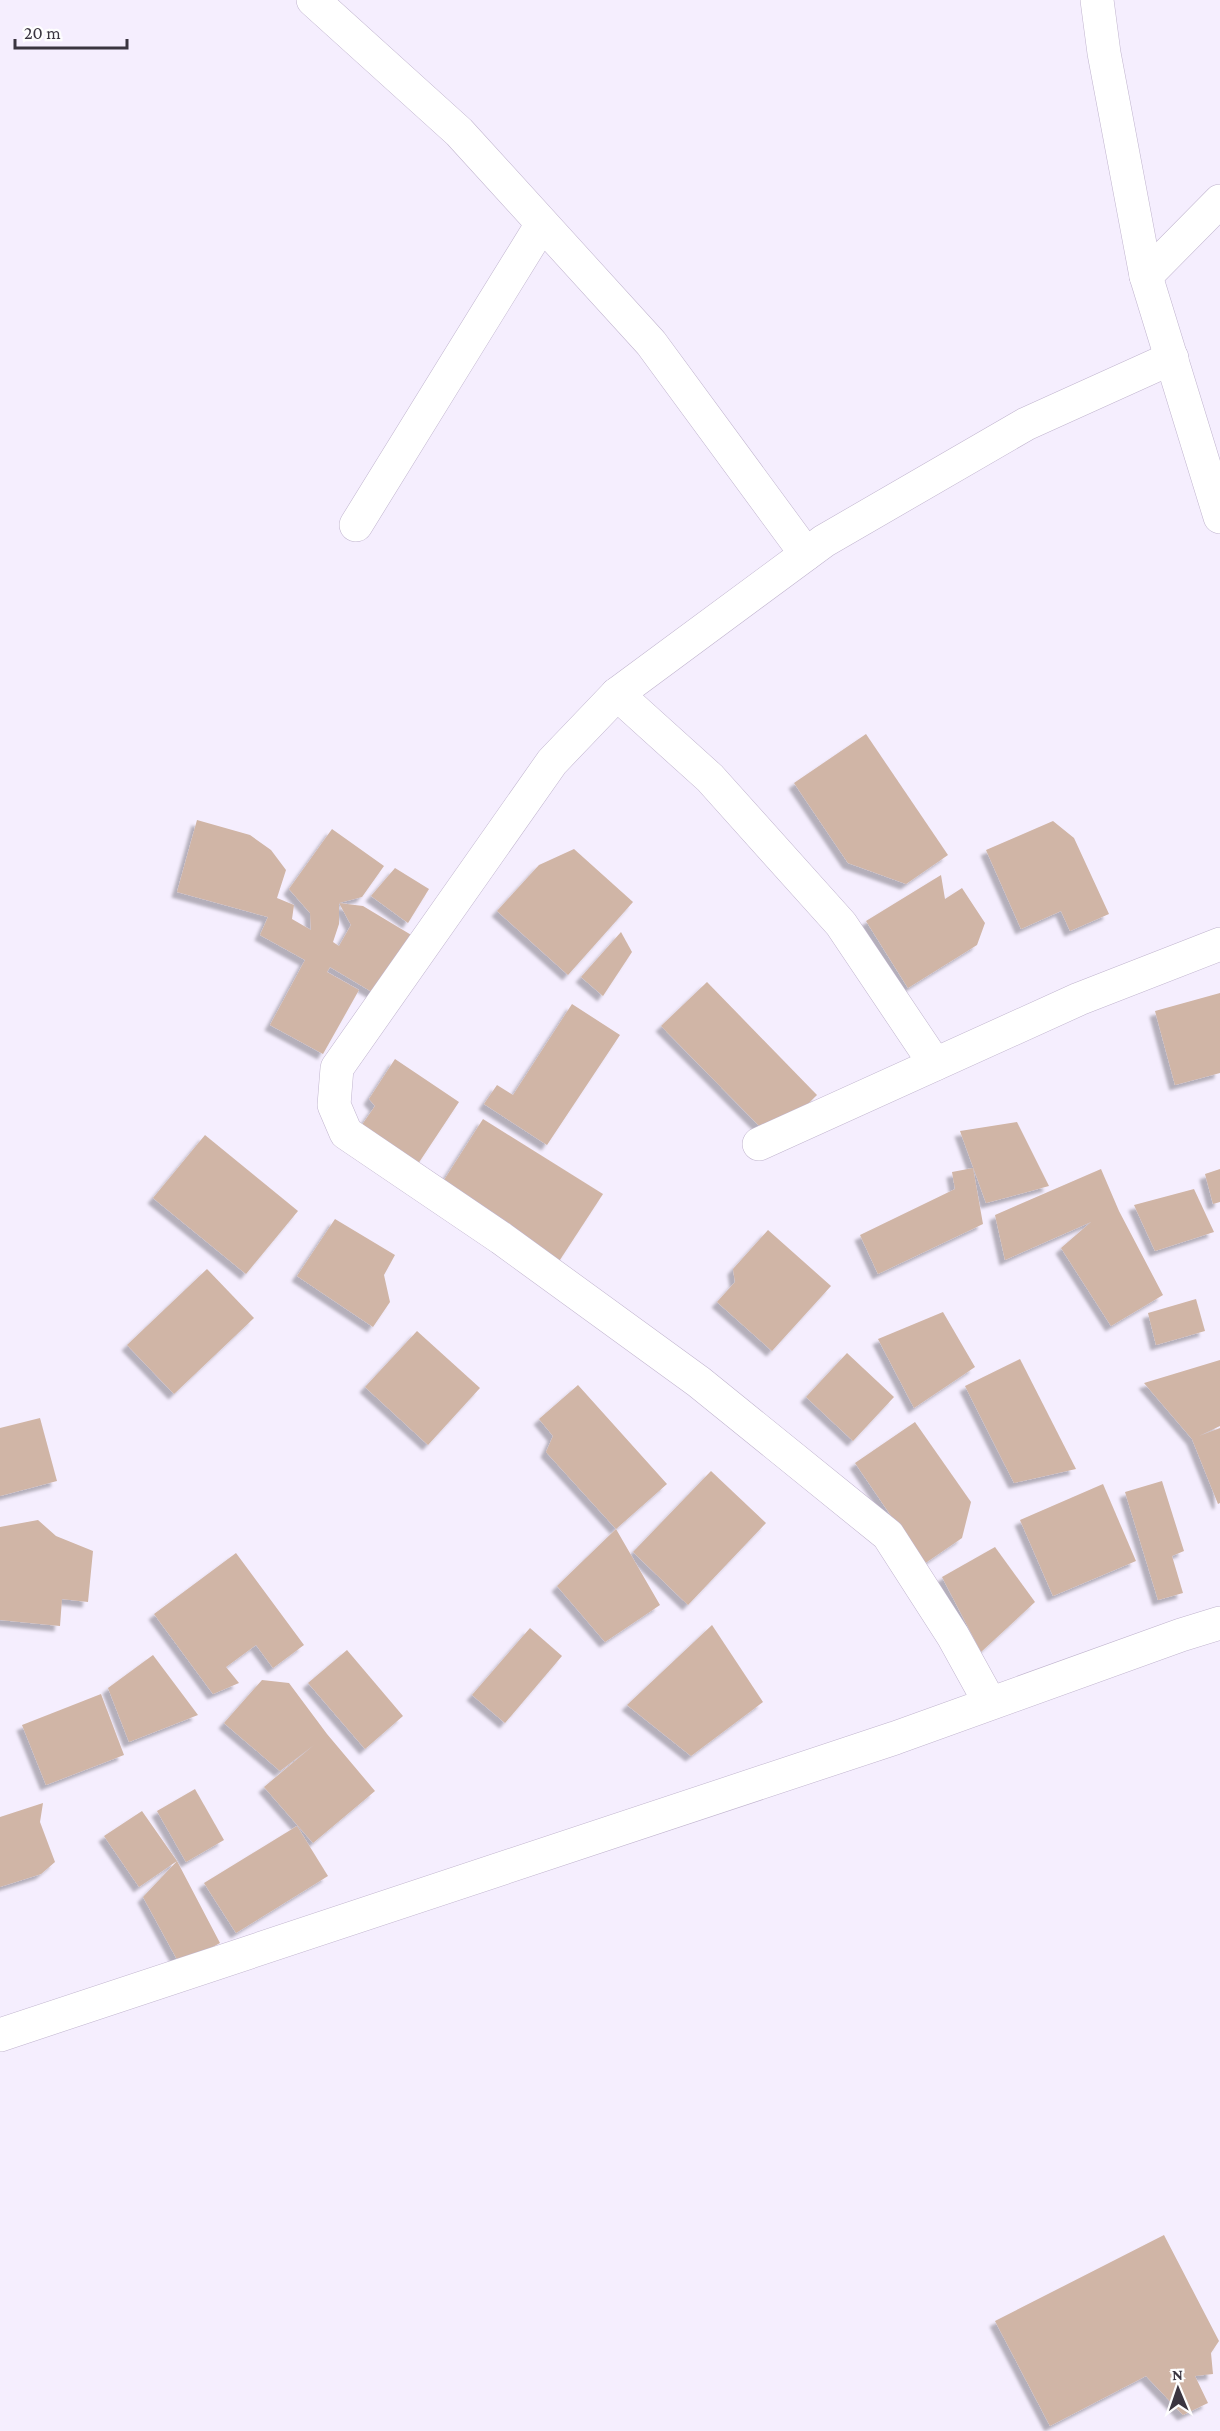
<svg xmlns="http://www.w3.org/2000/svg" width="1220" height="2431" font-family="'Crimson Pro',serif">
<defs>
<filter id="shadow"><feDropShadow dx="-5.5" dy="5.5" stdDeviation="1.5" flood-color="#0004"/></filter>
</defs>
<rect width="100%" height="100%" fill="#f5eefe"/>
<g fill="#d0b5a6" fill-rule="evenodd" filter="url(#shadow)">
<polygon points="866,734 948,855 906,884 848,863 794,783"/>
<path d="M 197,820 L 250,835 L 271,850 L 286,870 L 277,898 L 294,905 L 292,919 L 311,930 L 310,913 L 289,889 L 332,829 L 384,866 L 362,897 L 339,903 L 363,906 L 413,936 L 377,995 L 330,967 L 327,972 L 359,990 L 323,1054 L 270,1025 L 305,960 L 260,935 L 268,917 L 177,892 ZM 339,903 L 351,925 L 339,946 L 333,942 L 339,924 Z"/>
<polygon points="1053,821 1074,838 1109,914 1070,931 1061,911 1021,929 986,850"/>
<polygon points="574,849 633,902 568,975 497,911 539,865"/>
<polygon points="395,868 429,889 408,923 371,896"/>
<polygon points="941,875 945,899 962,888 985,923 977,945 908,988 866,921"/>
<polygon points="621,932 632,952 603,996 581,977"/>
<polygon points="707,982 817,1095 772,1139 661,1026"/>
<polygon points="1220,993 1220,1073 1175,1085 1155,1011"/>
<polygon points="572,1004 620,1035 547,1145 484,1104 497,1085 513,1095"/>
<polygon points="395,1059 459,1102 414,1170 357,1132 375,1106 369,1099"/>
<polygon points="483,1119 603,1194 556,1266 437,1191"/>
<polygon points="1017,1122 1049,1186 986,1203 960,1131"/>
<polygon points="205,1135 298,1211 246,1274 153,1198"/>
<polygon points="973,1168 983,1224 878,1274 860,1235 955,1189 952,1172"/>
<polygon points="1101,1169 1119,1211 1163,1295 1111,1326 1061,1248 1091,1222 1005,1260 995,1215"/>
<polygon points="1220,1169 1220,1202 1213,1204 1205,1174"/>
<polygon points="1194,1189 1214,1232 1155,1251 1134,1205"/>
<polygon points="335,1219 395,1255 384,1275 390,1302 373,1327 297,1276"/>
<polygon points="768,1230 831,1286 772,1351 717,1302 735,1282 733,1269"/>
<polygon points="207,1269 254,1318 174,1394 127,1345"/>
<polygon points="1196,1299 1205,1331 1156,1345 1148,1313"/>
<polygon points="943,1312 975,1367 914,1408 878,1339"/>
<polygon points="417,1331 480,1388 428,1445 365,1387"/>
<polygon points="847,1353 894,1397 853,1441 806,1397"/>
<polygon points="1020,1359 1076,1469 1014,1483 965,1386"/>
<polygon points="1220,1360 1220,1426 1199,1436 1220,1428 1220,1503 1218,1504 1192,1439 1144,1383"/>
<polygon points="578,1385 667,1484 616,1529 660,1605 605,1642 557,1586 616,1529 546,1452 553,1436 539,1419"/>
<polygon points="40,1418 57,1481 0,1496 0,1428"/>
<polygon points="915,1422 971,1502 962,1538 924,1564 855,1463"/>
<polygon points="711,1471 766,1523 688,1605 633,1552"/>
<polygon points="1162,1481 1184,1551 1172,1556 1183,1593 1158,1600 1125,1492"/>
<polygon points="1103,1484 1136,1561 1053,1596 1020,1520"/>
<polygon points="38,1520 56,1536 93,1551 88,1602 62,1599 60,1626 0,1620 0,1527"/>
<polygon points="995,1547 1035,1602 981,1652 942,1577"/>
<polygon points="236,1553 304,1645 273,1668 256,1645 226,1667 239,1683 213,1694 154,1614"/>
<polygon points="712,1625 763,1702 691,1756 627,1705"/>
<polygon points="530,1628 562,1656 505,1723 472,1695"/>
<polygon points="347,1650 403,1716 365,1749 308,1683"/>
<polygon points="153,1655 198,1715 129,1742 108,1688"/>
<polygon points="262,1680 289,1683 327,1734 375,1791 313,1843 264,1787 314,1745 280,1771 224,1723"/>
<polygon points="101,1694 124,1755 46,1785 22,1725"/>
<polygon points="195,1789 224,1840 186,1862 157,1811"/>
<polygon points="43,1803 40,1822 55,1862 41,1874 0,1887 0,1817"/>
<polygon points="142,1811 177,1861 220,1943 180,1965 143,1897 177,1861 139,1887 104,1836"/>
<polygon points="297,1826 328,1876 236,1933 204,1883"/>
<polygon points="1164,2235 1219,2341 1211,2353 1213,2374 1195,2376 1208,2403 1183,2415 1146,2376 1050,2426 995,2321"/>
</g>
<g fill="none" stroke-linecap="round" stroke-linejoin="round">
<defs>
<g id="minor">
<polyline points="313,0 459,132 651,343 806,554"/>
<polyline points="1097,0 1104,53 1146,276 1220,517"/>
<polyline points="1146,276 1220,201"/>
<polyline points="356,525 542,224"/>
<polyline points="617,694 710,778 841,924 935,1064"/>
<polyline points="759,1144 1079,999 1220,944"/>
<polyline points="990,1703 953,1636 888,1535 699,1382 501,1238 346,1133 334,1105 337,1068 552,762 617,694 824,541 1026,424 1172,358"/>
<polyline points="0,2035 895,1738 1181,1635 1220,1623"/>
</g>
</defs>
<use href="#minor" stroke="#c0b4ce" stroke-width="34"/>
<use href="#minor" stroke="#fff" stroke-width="33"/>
</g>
<g transform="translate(1178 2389) rotate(358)" stroke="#fefefe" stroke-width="4.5" paint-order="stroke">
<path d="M0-4.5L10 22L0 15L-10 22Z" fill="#3a3540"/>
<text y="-9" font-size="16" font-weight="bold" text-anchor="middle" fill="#3a3540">N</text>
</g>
<path d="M15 39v9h112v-9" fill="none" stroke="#3a3540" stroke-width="3"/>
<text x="24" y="39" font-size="18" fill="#3a3540" stroke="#fefefe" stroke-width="4.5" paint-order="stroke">20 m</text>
</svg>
